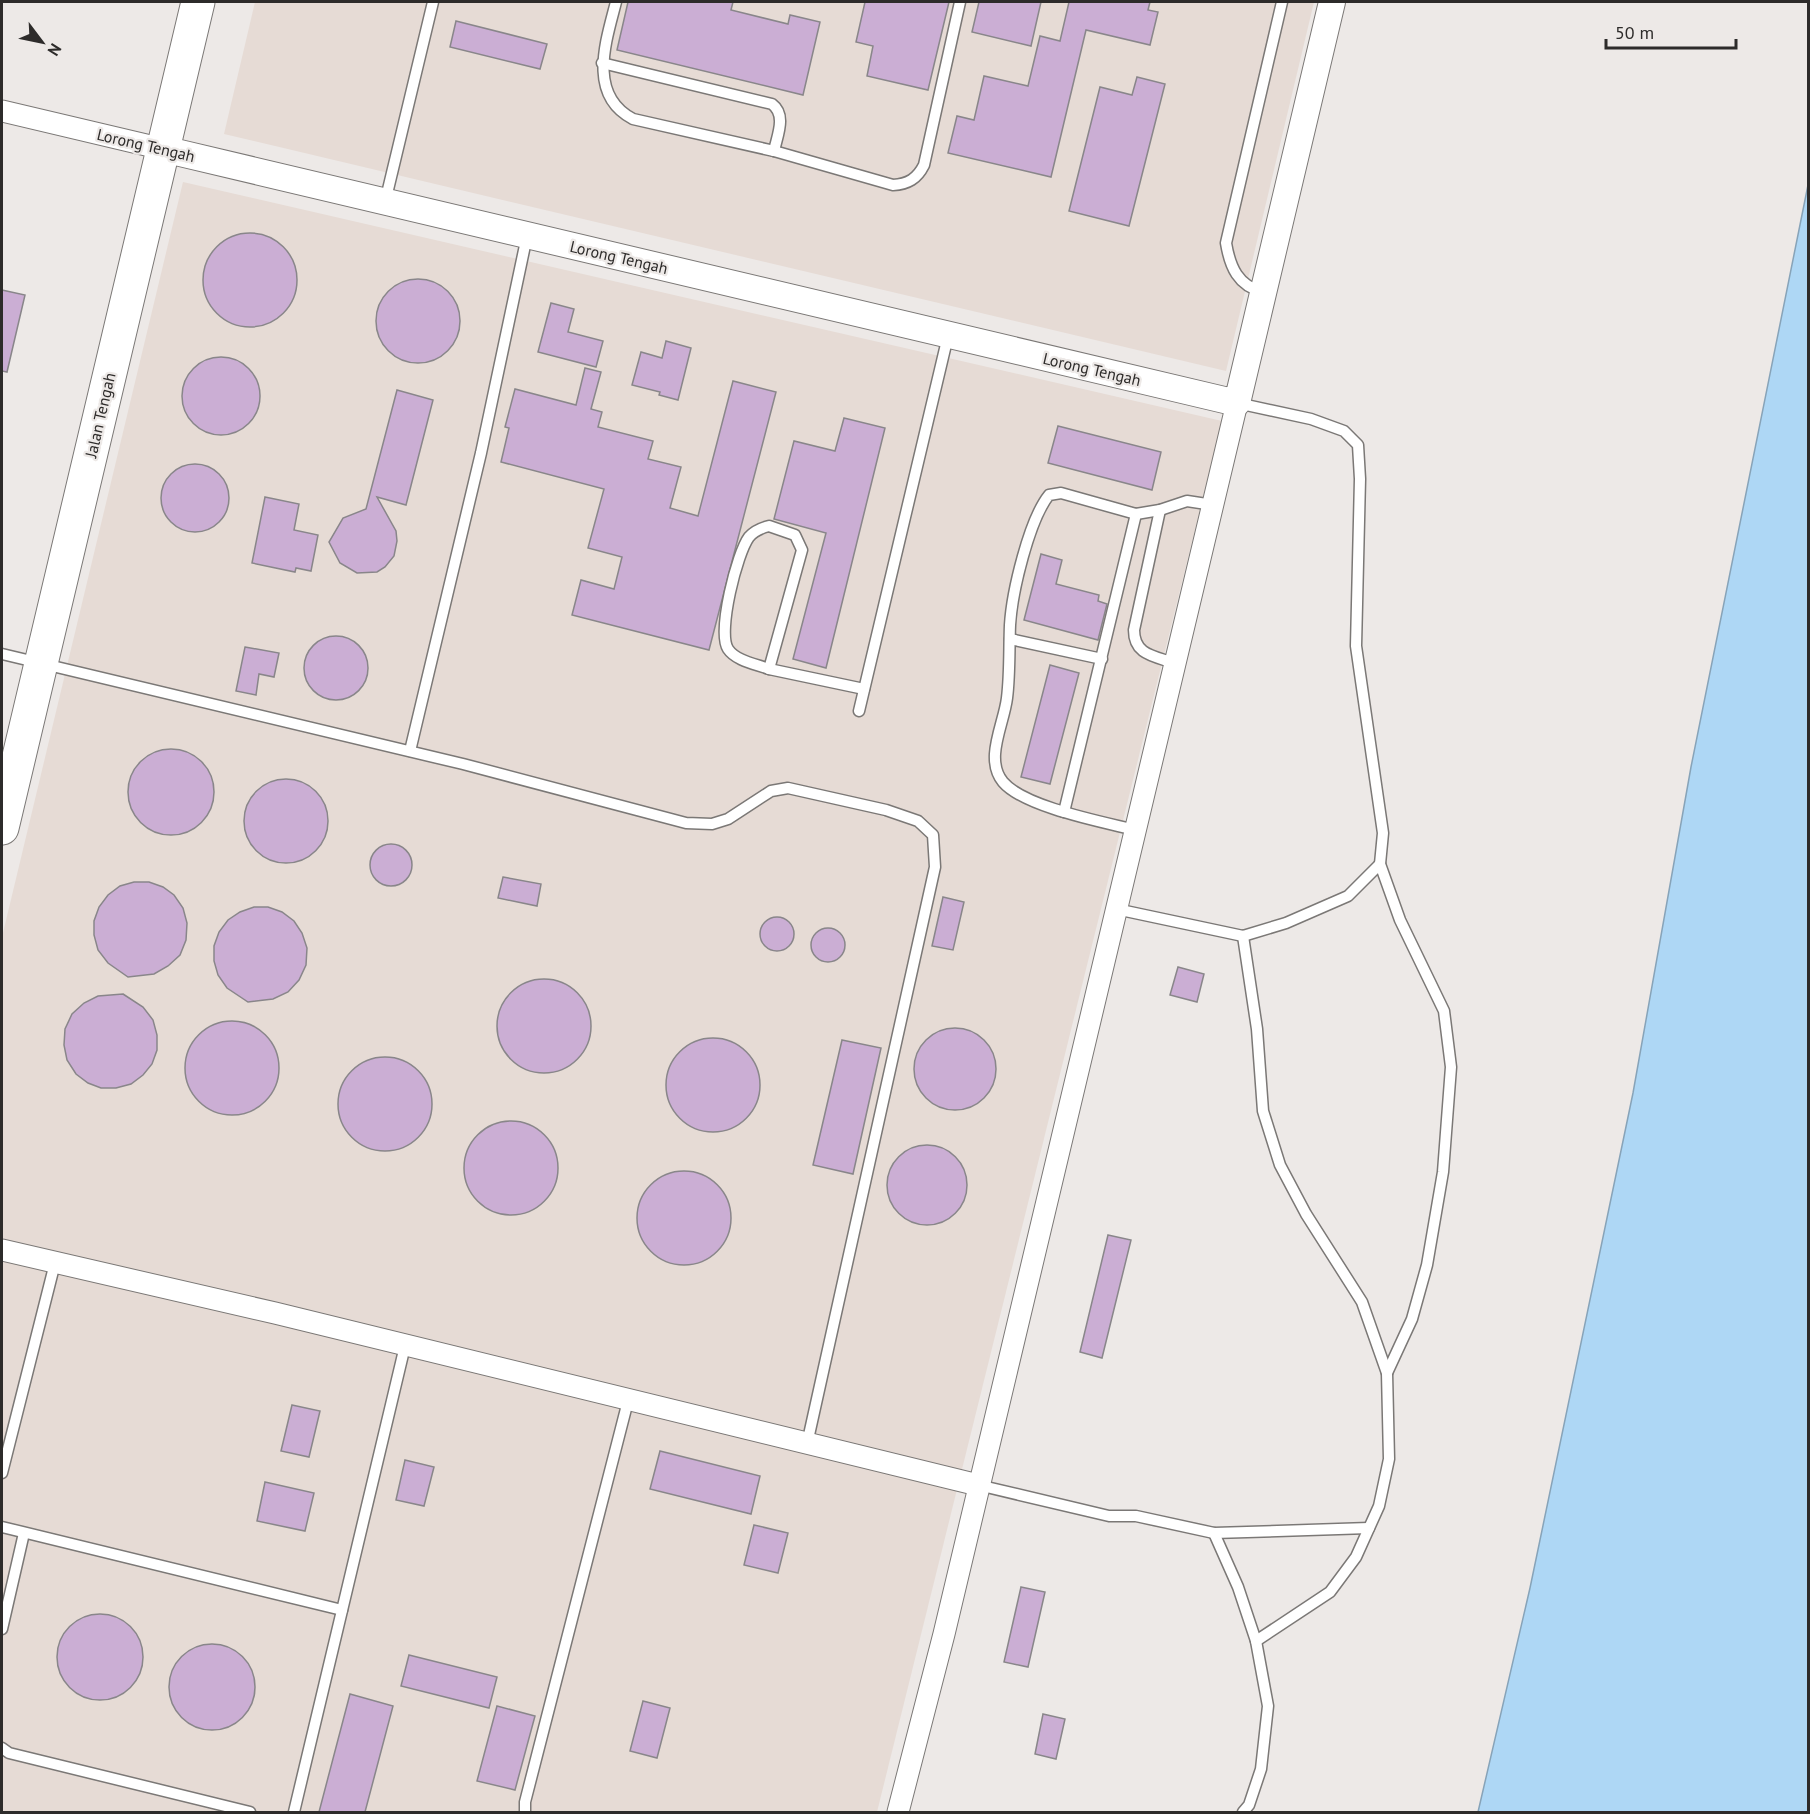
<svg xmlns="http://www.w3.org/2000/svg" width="1810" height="1814" font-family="'PT Sans',sans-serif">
<rect width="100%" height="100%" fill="#ede9e7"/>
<g fill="#e6dbd5">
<polygon points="255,2 1314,2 1226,371 224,134"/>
<polygon points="183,182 1222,421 877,1812 2,1812 2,937"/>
</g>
<polygon fill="#aed7f5" stroke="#87a3b8" stroke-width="1.5" points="1808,185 1808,1812 1478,1812 1530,1588 1633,1093 1691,767"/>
<g fill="#cbaed4" stroke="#89868a" stroke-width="1.5">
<polygon points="628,2 733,2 731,10 788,24 790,15 820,22 803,95 617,50"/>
<polygon points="865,2 949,2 928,90 867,76 873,46 856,42"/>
<polygon points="979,2 1041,2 1031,46 972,32"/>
<polygon points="1069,2 1150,2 1148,10 1158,12 1150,45 1086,30 1051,177 948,153 957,116 974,120 984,76 1028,86 1040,36 1060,41"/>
<polygon points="456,21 547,44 540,69 450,47"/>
<polygon points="1137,77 1165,84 1129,226 1069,211 1100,87 1132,95"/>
<circle cx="250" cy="280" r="47"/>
<circle cx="418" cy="321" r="42"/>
<polygon points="2,290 25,295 7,372 2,371"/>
<polygon points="551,303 574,309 568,332 603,341 596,367 538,352"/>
<polygon points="666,341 691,348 678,400 659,395 660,392 632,385 641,352 662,358"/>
<circle cx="221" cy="396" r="39"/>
<polygon points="585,368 601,372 591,409 602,412 598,427 653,441 648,459 681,467 670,508 698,516 733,381 776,392 709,650 572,615 581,580 614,589 622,557 588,548 604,489 501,462 509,428 505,427 515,389 576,405"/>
<polygon points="397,390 433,400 406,505 377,497 396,531 397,541 394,556 385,567 377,572 357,573 340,563 329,542 343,518 366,509"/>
<polygon points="844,418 885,428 826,668 793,659 826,533 774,519 794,441 835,451"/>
<polygon points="1058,426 1161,452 1152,490 1048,463"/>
<circle cx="195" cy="498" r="34"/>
<polygon points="265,497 299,504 294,530 318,535 311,571 296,568 295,572 252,563"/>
<polygon points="1041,554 1062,560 1056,584 1099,595 1098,601 1107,604 1098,640 1024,620"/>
<circle cx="336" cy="668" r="32"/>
<polygon points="245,647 279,653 274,677 259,674 256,695 236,691"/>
<polygon points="1050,665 1079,673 1050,784 1021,777"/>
<circle cx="171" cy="792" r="43"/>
<circle cx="286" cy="821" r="42"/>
<circle cx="391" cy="865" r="21"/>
<polygon points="503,877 541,884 537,906 498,898"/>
<polygon points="134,882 149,882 163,887 174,895 183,908 187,923 186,940 180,955 168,966 154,974 128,977 108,963 98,950 94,935 94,921 99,907 108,895 120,886"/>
<polygon points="943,897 964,902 953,950 932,946"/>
<polygon points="254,907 268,907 282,912 294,921 302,933 307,948 306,965 299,980 288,992 273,999 248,1002 227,988 218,975 214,961 214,946 219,932 228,920 240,912"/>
<circle cx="777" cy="934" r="17"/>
<circle cx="828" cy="945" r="17"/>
<polygon points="1178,967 1204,974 1197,1002 1170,995"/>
<circle cx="544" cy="1026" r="47"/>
<polygon points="123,994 143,1007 153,1020 157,1035 157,1050 152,1064 143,1075 131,1084 116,1088 101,1088 88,1083 76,1074 67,1060 64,1045 65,1029 72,1014 84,1003 98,996"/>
<circle cx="232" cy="1068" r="47"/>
<circle cx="955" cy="1069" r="41"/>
<circle cx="713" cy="1085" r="47"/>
<polygon points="842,1040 881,1048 853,1174 813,1165"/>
<circle cx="385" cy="1104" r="47"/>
<circle cx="511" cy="1168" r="47"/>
<circle cx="927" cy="1185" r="40"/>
<circle cx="684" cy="1218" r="47"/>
<polygon points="1108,1235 1131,1240 1102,1358 1080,1352"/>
<polygon points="292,1405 320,1411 309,1457 281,1451"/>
<polygon points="660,1451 760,1476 751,1514 650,1489"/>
<polygon points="405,1460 434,1467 424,1506 396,1500"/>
<polygon points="265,1482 314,1493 305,1531 257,1521"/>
<polygon points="754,1525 788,1533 778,1573 744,1565"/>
<polygon points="1021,1587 1045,1592 1028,1667 1004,1662"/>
<circle cx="100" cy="1657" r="43"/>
<circle cx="212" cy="1687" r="43"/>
<polygon points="409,1655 497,1677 489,1708 401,1686"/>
<polygon points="350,1694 393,1706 365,1812 319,1812"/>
<polygon points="643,1701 670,1708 657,1758 630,1751"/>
<polygon points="497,1706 535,1716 515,1790 477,1781"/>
<polygon points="1043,1714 1065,1719 1056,1759 1035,1754"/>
</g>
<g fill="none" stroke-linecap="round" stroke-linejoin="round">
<defs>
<g id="service">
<path d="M 616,2 C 606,41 587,95 633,119 L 774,151"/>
<path d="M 602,63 L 772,104 C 787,115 777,136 774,151 L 893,185 C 908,184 917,179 924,165 L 960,2"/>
<polyline points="385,202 433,2"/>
<path d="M 1263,292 C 1238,286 1230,267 1226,243 L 1282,2"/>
<polyline points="1237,403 1311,419 1344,431 1358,445 1360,479 1356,646 1383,833 1380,864 1400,920 1444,1011 1451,1067 1443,1172 1427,1265 1412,1319 1387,1373"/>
<path d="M 1160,510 L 1134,630 C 1134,655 1154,656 1174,663"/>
<path d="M 769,526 L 795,535 L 802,550 L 769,669 C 756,664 736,661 728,649 C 717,632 737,553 749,537 C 754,531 761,528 769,526 Z"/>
<polyline points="1010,639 1102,659"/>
<polyline points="2,654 463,764 686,823 712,824 728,819 771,791 788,788 886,810 918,821 933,835 935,867 807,1444"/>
<polyline points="769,669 864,689"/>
<polyline points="859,711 948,336"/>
<polyline points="410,751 481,453 527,236"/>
<polyline points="1064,812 1136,514"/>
<path d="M 1135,830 C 1103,822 1024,807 1003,782 C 984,759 1004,724 1007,698 C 1010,674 1009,650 1010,625 C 1012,592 1029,520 1049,495 L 1061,493 L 1136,514 L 1160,510 L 1187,501 L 1213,505"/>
<polyline points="1116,909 1243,936 1286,923 1348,896 1380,864"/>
<polyline points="1243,936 1257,1029 1263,1111 1280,1165 1306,1214 1362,1302 1387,1373 1389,1459 1379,1506 1356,1557 1330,1592 1256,1641"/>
<polyline points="2,1473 55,1263"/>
<polyline points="978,1485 1109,1516 1136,1516 1214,1533 1369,1528"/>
<polyline points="2,1527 342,1610"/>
<polyline points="1214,1533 1238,1587 1256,1641 1268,1706 1261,1769 1249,1805 1243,1812"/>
<polyline points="2,1629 24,1533"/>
<polyline points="2,1748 9,1753 250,1812"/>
<polyline points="294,1812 405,1346"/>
<polyline points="525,1812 525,1802 628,1401"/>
</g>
<g id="minor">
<polyline points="2,111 163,149"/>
<polyline points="2,1250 275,1313 978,1485"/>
<polyline points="898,1812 944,1634 1237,403"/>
</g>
<polyline id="tertiary" points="163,149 1237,403 1332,2"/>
<polyline id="primary" points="2,828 198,2"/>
</defs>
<use href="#service" stroke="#7b7876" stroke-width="13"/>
<use href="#minor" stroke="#7b7876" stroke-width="23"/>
<use href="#tertiary" stroke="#7b7876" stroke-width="28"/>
<use href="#primary" stroke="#7b7876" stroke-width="35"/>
<use href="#service" stroke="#fff" stroke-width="10"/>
<use href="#minor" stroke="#fff" stroke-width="21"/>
<use href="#tertiary" stroke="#fff" stroke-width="26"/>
<use href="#primary" stroke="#fff" stroke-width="33"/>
</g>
<g text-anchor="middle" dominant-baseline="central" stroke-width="4.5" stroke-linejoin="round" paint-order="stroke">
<g font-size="16" fill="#2d2b2a" stroke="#ede9e7">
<text transform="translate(146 145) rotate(13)">Lorong Tengah</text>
<text transform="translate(619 257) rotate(13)">Lorong Tengah</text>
<text transform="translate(1092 369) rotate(13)">Lorong Tengah</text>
<text transform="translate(100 415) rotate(-77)">Jalan Tengah</text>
</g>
</g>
<rect width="1810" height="1814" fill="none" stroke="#2d2b2a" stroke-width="6"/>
<g transform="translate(42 42) rotate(122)" stroke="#ede9e7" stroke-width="4.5" paint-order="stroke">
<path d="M0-4.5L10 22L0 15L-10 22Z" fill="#2d2b2a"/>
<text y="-9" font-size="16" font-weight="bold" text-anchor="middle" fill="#2d2b2a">N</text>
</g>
<path d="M1606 39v9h130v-9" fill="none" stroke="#2d2b2a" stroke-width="3"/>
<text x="1615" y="39" font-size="18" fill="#2d2b2a" stroke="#ede9e7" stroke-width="4.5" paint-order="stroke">50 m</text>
</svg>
